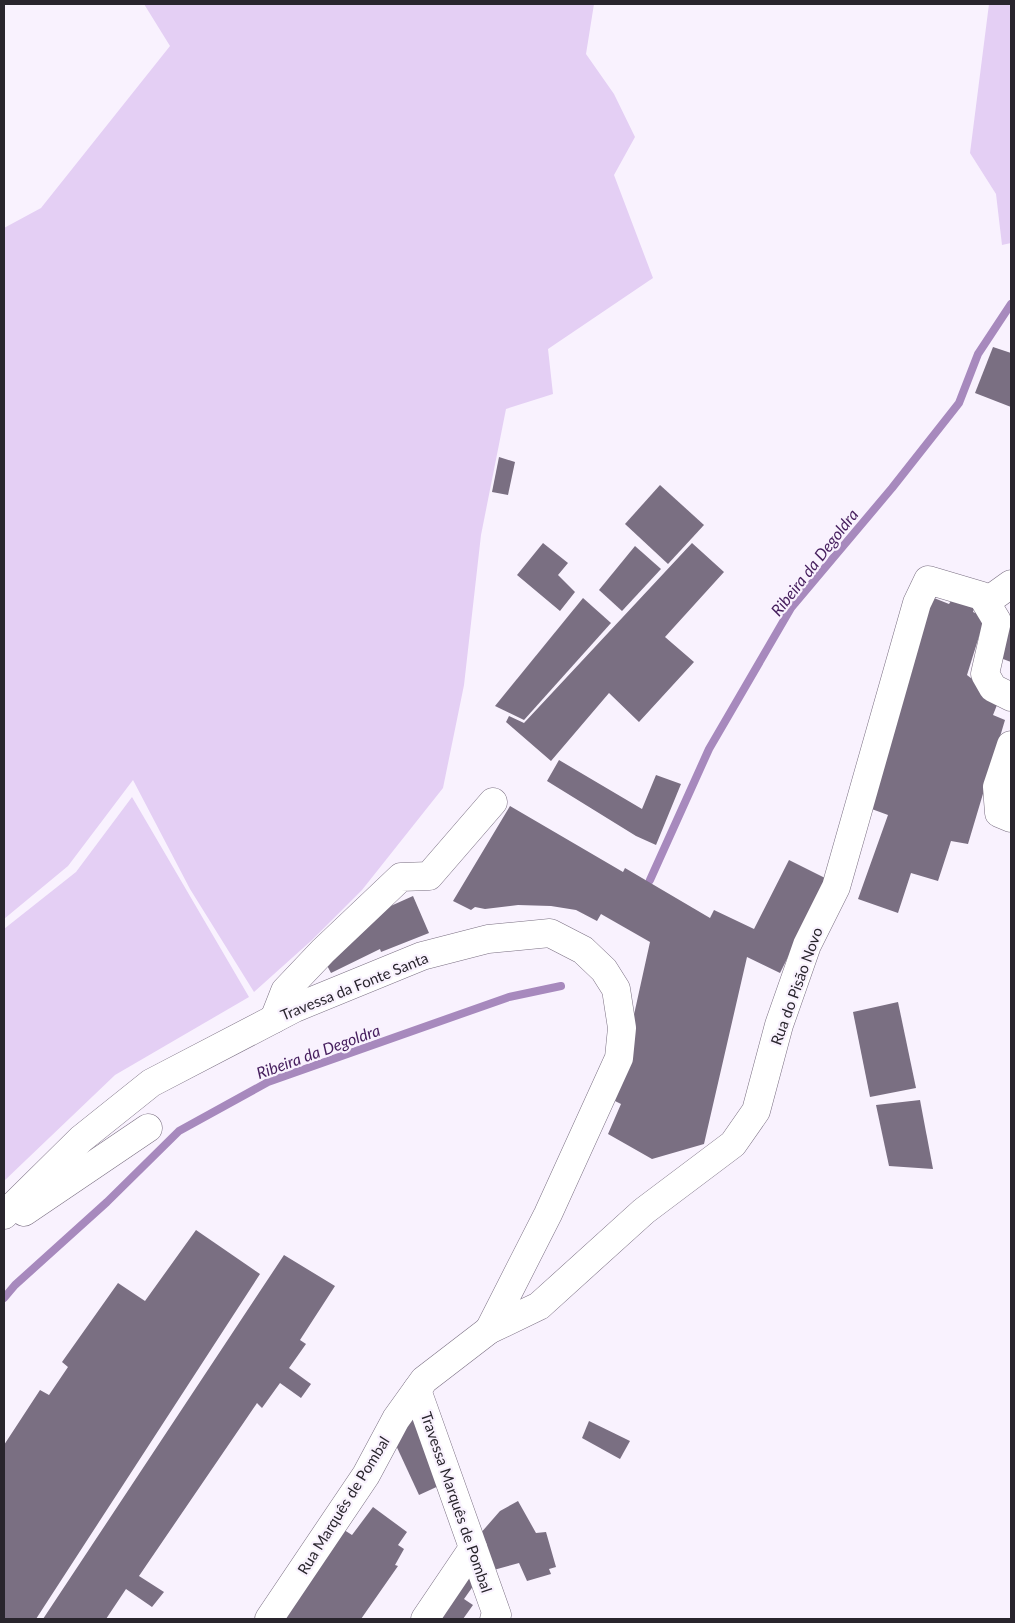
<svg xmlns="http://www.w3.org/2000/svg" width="1015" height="1623" font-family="Lato,sans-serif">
<rect width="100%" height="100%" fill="#f9f2fe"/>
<g fill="#e4cff4">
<polygon points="144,4 594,4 586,54 614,94 635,137 614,175 653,278 548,349 553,394 506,409 481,535 464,685 443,788 362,890 312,940 254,992 190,889 133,780 68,866 4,919 4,228 41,208 170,46"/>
<polygon points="989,4 1011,4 1011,243 1002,245 996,194 970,153"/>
<polygon points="132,797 249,997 115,1075 4,1181 4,929 76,872"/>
</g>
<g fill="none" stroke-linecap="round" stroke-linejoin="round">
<g stroke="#a789bd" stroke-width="8">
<polyline points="650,880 709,749 791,608 892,488 959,403 978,354 1011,304"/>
<polyline points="4,1298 15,1285 107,1202 179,1131 268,1082 509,997 561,986"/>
</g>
</g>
<g fill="#7a6f82">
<polygon points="993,347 1011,353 1011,407 975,393"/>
<polygon points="499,457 515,462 508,495 492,492"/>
<polygon points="660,485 704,525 668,564 625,524"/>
<polygon points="543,543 568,563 558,575 575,592 560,611 517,575"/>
<polygon points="692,543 724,572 665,637 694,662 639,722 609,693 551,761 506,722 509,716 524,723"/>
<polygon points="635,546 661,569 622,611 599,590"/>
<polygon points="956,593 977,600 973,612 985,617 967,675 999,700 993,715 1005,720 968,844 951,841 938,881 911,873 898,913 858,899 888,815 869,808 929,596 949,604"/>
<polygon points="583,598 611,623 524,720 495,706"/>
<polygon points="1005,619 1011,621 1011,662 995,656"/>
<polygon points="559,760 642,809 656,775 681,784 656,845 636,836 547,781"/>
<polygon points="510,806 623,872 625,868 710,918 714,910 754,929 789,860 827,879 780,973 747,957 704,1144 652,1159 608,1134 621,1104 615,1101 650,942 601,914 597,921 576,910 551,906 518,905 485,909 475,907 471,910 453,901"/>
<polygon points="413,896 429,933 381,952 380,949 331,973 322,956 366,917"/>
<polygon points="898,1002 916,1088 870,1097 853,1012"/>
<polygon points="920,1100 933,1169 889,1166 876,1105"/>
<polygon points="196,1230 260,1274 36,1619 4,1619 4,1445 40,1390 49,1395 68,1367 62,1362 118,1283 145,1301"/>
<polygon points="284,1255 335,1286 300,1340 306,1344 289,1368 311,1384 301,1398 280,1383 262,1408 257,1403 139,1576 164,1592 152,1607 126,1589 106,1619 43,1619"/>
<polygon points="412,1408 443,1484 419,1495 394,1441"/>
<polygon points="589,1421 630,1441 620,1459 582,1438"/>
<polygon points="518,1501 536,1533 546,1532 556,1567 549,1569 551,1574 527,1581 519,1563 490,1571 479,1535 500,1511"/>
<polygon points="373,1507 407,1532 398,1545 404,1549 395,1565 398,1566 361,1619 278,1619 341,1528 352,1535"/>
<polygon points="462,1573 476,1582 464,1599 473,1605 463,1619 430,1619"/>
</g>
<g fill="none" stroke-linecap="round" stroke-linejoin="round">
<defs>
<g id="minor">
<polyline points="986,602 1011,584"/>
<polyline points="1011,745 997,787 999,813 1011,818"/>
<polyline points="274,1019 285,991 323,951 401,877 429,876 493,802"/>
<polyline points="24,1212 148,1128"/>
<polyline points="4,1215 81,1139 151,1083 295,1008 422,956 488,939 550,933 583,950 604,970 616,989 622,1028 619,1058 548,1214 489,1330"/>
<polyline points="417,1390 497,1615 494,1619"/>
<polyline points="269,1619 366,1475 396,1419 424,1380 489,1330 539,1306 644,1211 733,1144 756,1111 779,1025 807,945 836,887 917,603 928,580 982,596 997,621 985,674 993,688 1011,697"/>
<polyline points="425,1619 473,1548"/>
</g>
</defs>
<use href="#minor" stroke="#7a6f82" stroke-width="29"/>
<use href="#minor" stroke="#fff" stroke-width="28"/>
</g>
<g text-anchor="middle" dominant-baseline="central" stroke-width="4.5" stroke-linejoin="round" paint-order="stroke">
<g font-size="15" fill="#29252d" stroke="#f9f2fe">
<text transform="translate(354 986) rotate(-22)">Travessa da Fonte Santa</text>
<text transform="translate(796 986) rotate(-70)">Rua do Pisão Novo</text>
<text transform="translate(457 1502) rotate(71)">Travessa Marquês de Pombal</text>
<text transform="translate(343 1505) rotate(-58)">Rua Marquês de Pombal</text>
</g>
<g font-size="16" font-style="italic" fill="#451d5d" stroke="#f9f2fe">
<text transform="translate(814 562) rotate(-52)">Ribeira da Degoldra</text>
<text transform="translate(318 1051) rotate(-20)">Ribeira da Degoldra</text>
</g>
</g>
<rect width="1015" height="1623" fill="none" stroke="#29252d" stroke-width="10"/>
</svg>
